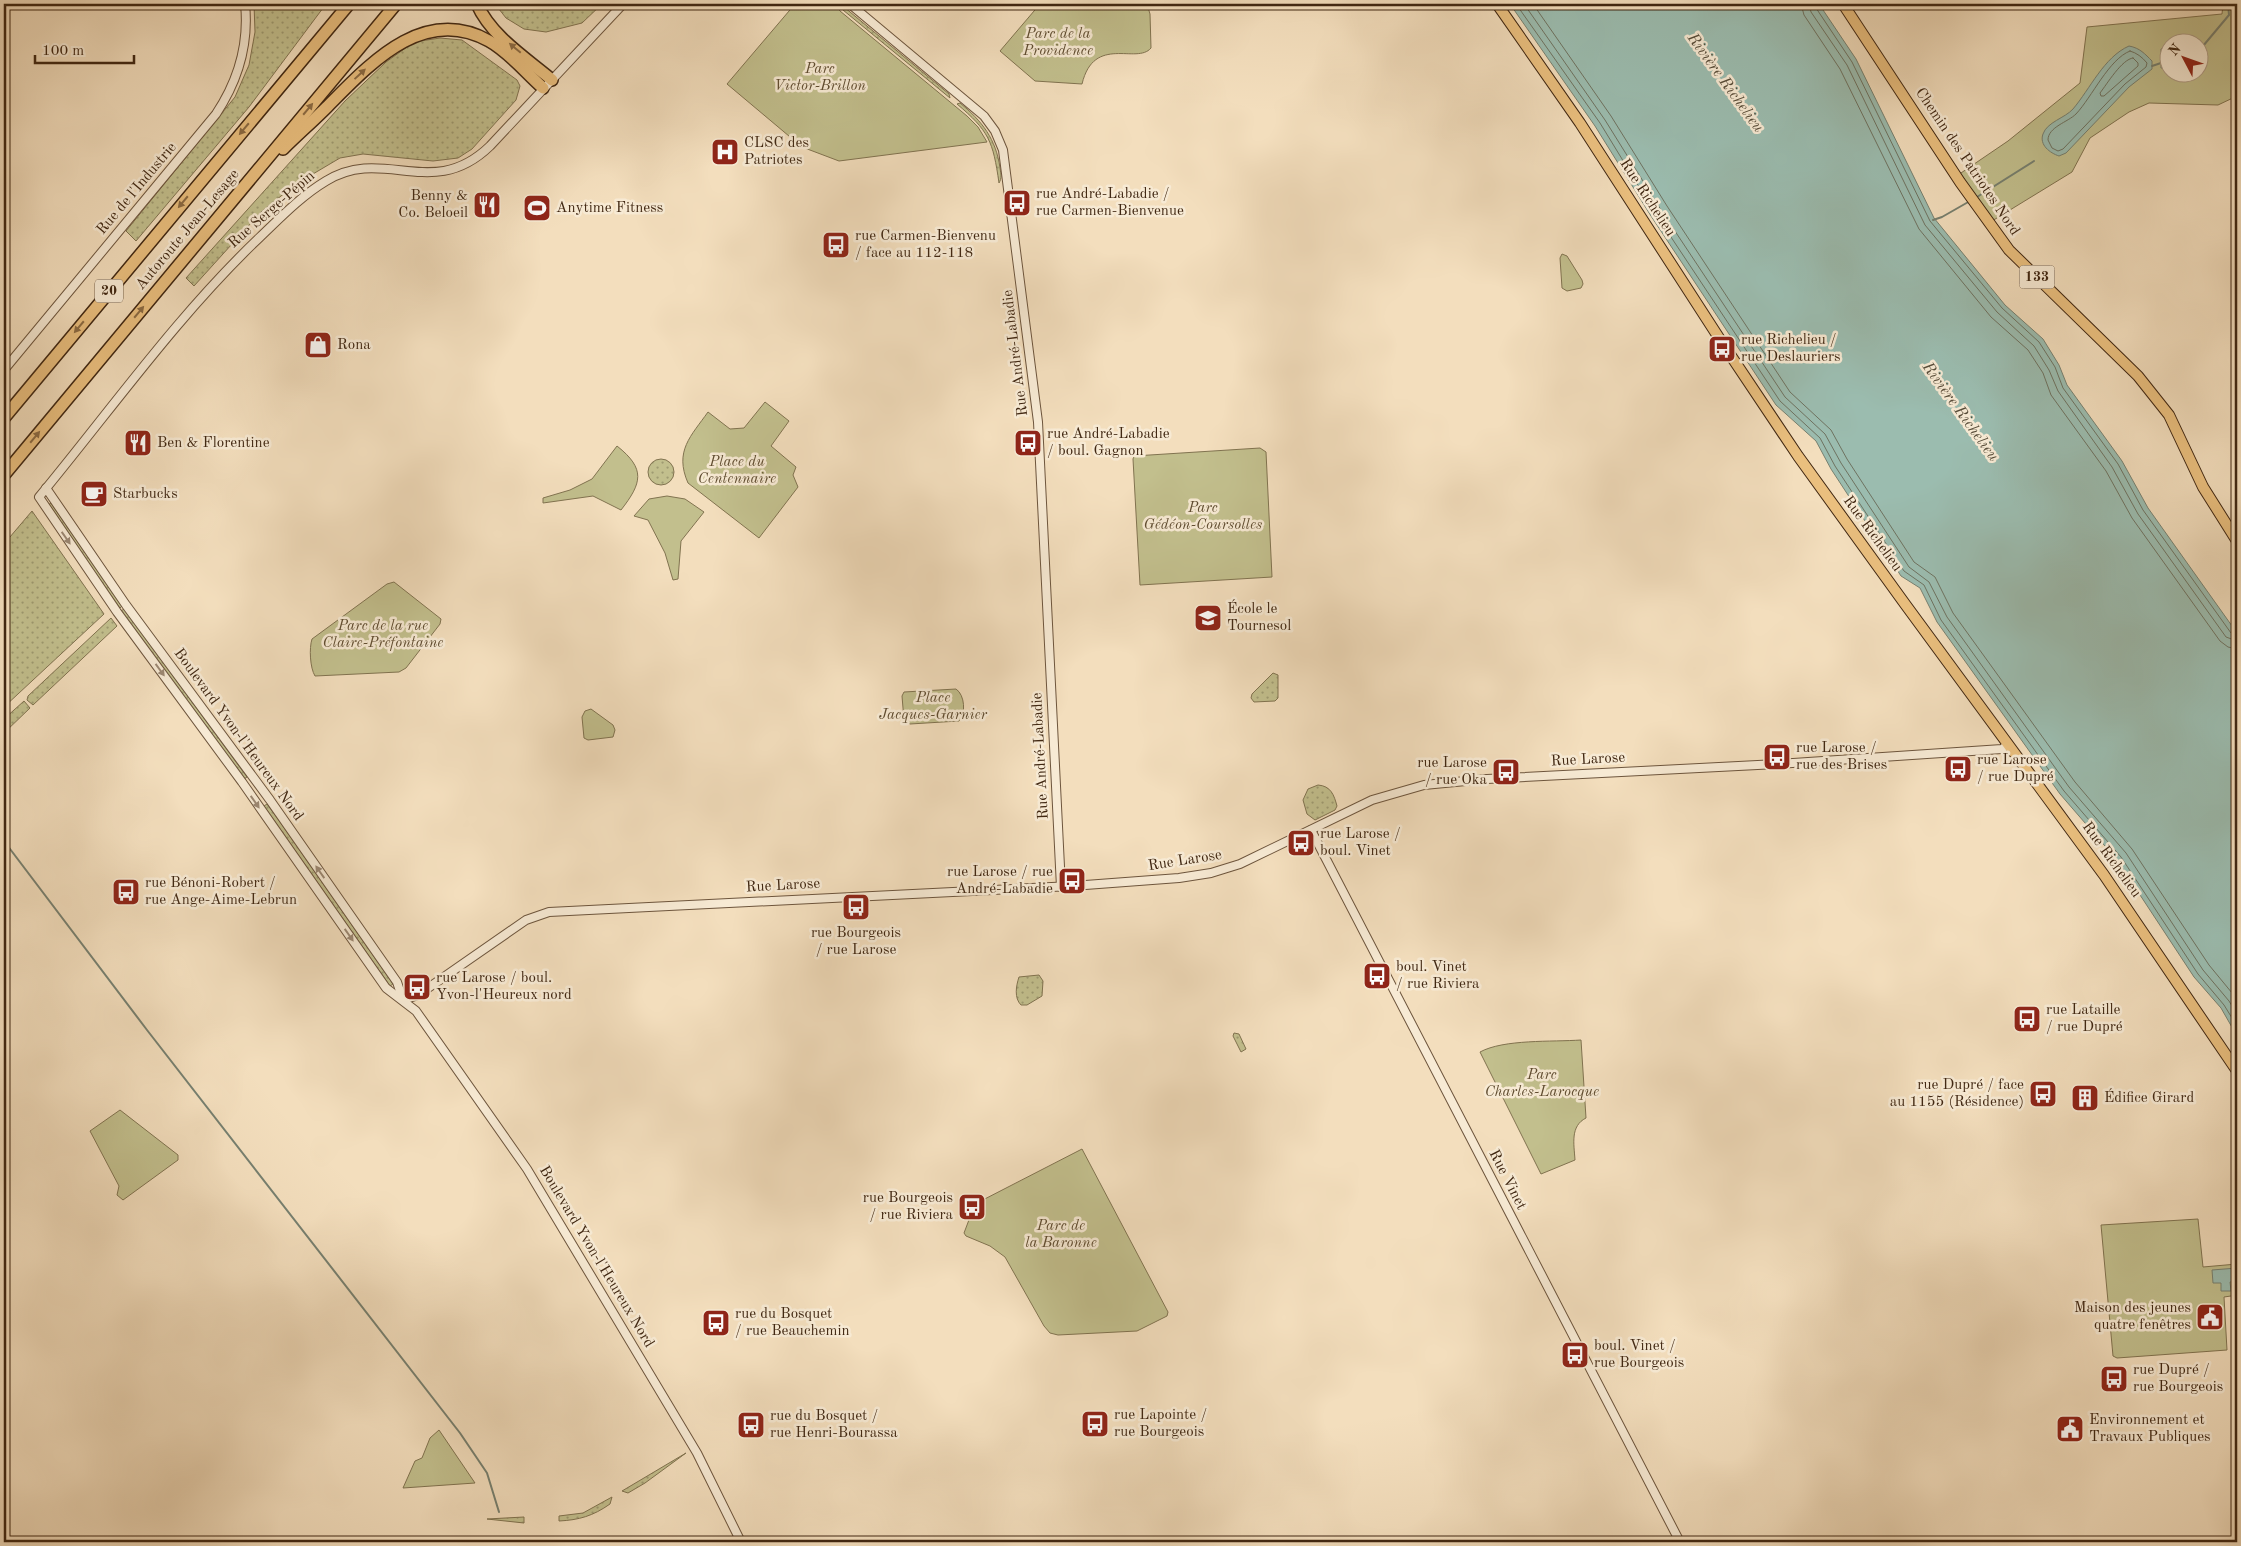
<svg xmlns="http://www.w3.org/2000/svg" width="2241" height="1546" font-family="'Old Standard TT',serif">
<defs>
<pattern id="grass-dots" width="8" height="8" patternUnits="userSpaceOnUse" patternTransform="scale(1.25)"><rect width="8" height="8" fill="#c2bf8d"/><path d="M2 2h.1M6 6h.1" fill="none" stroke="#9f9b72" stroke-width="1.8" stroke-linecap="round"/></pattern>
</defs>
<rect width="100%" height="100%" fill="#f3debd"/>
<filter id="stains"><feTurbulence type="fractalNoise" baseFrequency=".004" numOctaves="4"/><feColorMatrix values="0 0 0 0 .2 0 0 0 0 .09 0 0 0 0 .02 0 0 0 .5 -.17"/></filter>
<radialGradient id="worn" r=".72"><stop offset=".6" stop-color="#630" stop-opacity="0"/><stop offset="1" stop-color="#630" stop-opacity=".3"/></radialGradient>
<g fill="url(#grass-dots)" stroke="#817350">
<polygon points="254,4 326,4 249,107 136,241 126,231 235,97 249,65 255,32"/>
<polygon points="495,4 602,4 582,23 546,32 524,29 506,18"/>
<polygon points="844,7 949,94 950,98 843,10"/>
<polygon points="440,38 462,40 517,80 520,86 516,100 472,149 458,158 433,161 363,154 340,158 296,184 261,212 194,286 186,278 345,101 386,62 414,42"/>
<path d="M 960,103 C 982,121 996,139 1000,168 C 1001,174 1002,178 999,183 C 993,141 989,131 957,104 Z"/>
<circle cx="661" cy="472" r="13"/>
<polygon points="51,503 122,606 120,608 48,505"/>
<polygon points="32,511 104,614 4,707 4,544"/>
<polygon points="124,609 247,777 244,779 138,634 121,611"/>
<polygon points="111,618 117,626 33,705 27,700 28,696"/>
<polygon points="1273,673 1278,675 1278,698 1275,701 1254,702 1251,698 1252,694"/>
<polygon points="24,701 30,708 4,733 4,719"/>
<path d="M 1318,785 C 1331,786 1334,795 1337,806 L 1335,810 L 1315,820 L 1307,814 L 1303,800 L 1308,789 Z"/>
<polygon points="267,804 280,822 393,984 390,986 264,806"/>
<path d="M 1039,975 L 1043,981 L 1042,996 L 1027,1005 L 1021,1005 C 1014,998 1016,986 1019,977 Z"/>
<polygon points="1234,1033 1239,1034 1246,1049 1241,1052 1233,1036"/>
<polygon points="686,1453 645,1483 628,1493 622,1491"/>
<path d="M 612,1497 L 610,1504 C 593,1516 579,1520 559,1521 L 559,1516 L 583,1513 Z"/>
<polygon points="524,1517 524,1523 487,1519"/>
</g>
<g fill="#c2bf8d" stroke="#817350" fill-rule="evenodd">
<polygon points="795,4 835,4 840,11 967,116 978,127 987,142 839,161 802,147 727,84"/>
<path d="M 1040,4 L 1147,4 L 1150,14 L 1151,48 C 1137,65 1094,34 1082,84 L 1035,81 L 1000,51 Z"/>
<path d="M 2223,4 L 2237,4 L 2237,96 L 2218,105 L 2149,103 L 2129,112 L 2090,138 L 2072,172 L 1992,221 L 1958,175 L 2008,141 L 2080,83 L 2087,27 L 2222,14 ZM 2168,42 L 2198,42 L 2198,72 L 2168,72 Z"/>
<polygon points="1562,254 1567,256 1582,280 1583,284 1581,288 1567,291 1562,288 1560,258"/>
<path d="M 765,402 L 789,421 L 771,446 L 796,467 L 793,475 L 798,487 L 759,538 L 688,483 C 674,451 691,436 708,412 L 730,429 L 744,428 Z"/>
<path d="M 617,446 C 646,469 642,483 621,510 L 593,496 L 543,503 L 543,498 L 570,490 L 592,479 Z"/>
<polygon points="1260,448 1266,452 1272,577 1140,585 1133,459 1134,456"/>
<polygon points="667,496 685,499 704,512 681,541 678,579 673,580 665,553 648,520 634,516 649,499"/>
<path d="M 394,582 L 441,619 L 440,624 L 406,668 L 399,672 L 315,676 C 310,668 309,648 312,639 L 387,584 Z"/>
<path d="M 956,689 C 965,695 966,714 959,721 L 910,724 L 904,720 L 902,696 L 904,692 Z"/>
<polygon points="591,709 613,725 615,730 613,737 588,740 584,738 582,717 585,711"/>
<path d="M 1581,1040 L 1586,1118 C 1570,1126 1574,1144 1575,1160 L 1541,1174 L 1480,1052 C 1504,1039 1552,1042 1581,1040 Z"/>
<polygon points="120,1110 178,1155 178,1160 123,1200 117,1195 119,1186 90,1131"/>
<polygon points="1082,1149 1168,1312 1167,1316 1137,1331 1058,1335 1050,1333 1044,1326 1005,1257 990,1246 966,1236 964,1233 975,1204"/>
<polygon points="2198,1219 2203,1267 2237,1264 2237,1292 2231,1296 2224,1297 2227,1350 2117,1358 2113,1356 2101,1225"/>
<polygon points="439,1430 475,1483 403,1488 415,1461 422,1458 430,1438"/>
</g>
<g fill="#9bbcaf" stroke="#778070">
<polygon points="1510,4 1819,4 1856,59 1934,218 2005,305 2043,339 2059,365 2067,385 2122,461 2148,508 2237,633 2237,1036 2221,1008 2194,977 2117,860 2060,794 1937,622 1920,588 1901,576 1831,469 1816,441 1776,405 1651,216 1595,126"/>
<path d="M 2129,46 C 2140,48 2145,54 2152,61 L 2152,69 L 2129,87 L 2066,153 L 2059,156 C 2050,153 2039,145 2043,134 C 2047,122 2065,118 2073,109 C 2090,89 2104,57 2129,46 Z"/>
<polygon points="2168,46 2168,68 2161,68 2161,49"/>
<polygon points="2237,1268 2237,1281 2230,1282 2231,1291 2221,1291 2221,1283 2213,1283 2212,1270"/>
</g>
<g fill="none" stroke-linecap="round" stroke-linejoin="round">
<g stroke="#6e7260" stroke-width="1">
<polyline points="1516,4 1600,123 1655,213 1780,401 1820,438 1835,466 1904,571 1924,585 1941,620 2064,791 2121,857 2198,974 2224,1005 2237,1026"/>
<polyline points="1524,4 1605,120 1661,210 1785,397 1825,434 1841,463 1909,567 1929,582 1947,617 2069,787 2126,853 2203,970 2229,1001 2237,1014"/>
<polyline points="1533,4 1611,116 1667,206 1790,392 1831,430 1847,459 1914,562 1935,577 1953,613 2075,782 2132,849 2209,965 2237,999"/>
<polyline points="1801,4 1804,15 1840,69 1919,229 1991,317 2028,350 2043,373 2051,395 2106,471 2132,518 2220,641 2228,647 2237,649"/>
<polyline points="1809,4 1811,12 1847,65 1925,225 1997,312 2034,346 2049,370 2058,391 2112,467 2138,514 2226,637 2237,641"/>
<polyline points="1815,4 1816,8 1852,62 1930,221 2002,308 2039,342 2055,367 2063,388 2118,464 2143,510 2231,633 2237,635"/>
<path d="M 2130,51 C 2137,53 2142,57 2147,63 L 2146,67 L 2125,84 L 2063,149 L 2058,151 L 2052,148 L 2048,140 C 2048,127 2068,122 2076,114 C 2092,97 2109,59 2130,51 Z"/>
<path d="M 2133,58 L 2138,63 L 2138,66 L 2104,96 L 2101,96 L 2100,93 C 2107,84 2122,59 2133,58 Z"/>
</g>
<g stroke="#778070" stroke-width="2">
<polyline points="2198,52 2229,15 2228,4"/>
<polyline points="2152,66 2161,63"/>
<polyline points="1977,197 2034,161"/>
<polyline points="1933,220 1942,217 1970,201"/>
<polyline points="4,841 147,1030 460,1433 487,1473 499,1512"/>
<polyline points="506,1540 507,1542"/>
</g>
<defs>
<g id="minor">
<path d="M 623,4 L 490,146 C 432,202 384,145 326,181 C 301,196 280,218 260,237 C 177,316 111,410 39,497 L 117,612 L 242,782 L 386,988 L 416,1011 L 527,1169 L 697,1453 L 741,1542"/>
<polyline points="850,4 984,116 995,131 1003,150 1038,422 1061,887"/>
<path d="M 4,370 L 216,114 C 238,81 249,43 245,4"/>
<polyline points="46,488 126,605 270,800 397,982 403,1000"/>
<polyline points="1311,830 1680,1542"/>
<polyline points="403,1000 418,995 526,920 549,912 1072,886 1179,878 1211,873 1240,864 1372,800 1424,785 1487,779 1777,764 2002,749 2008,744"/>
</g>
<g id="major">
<polyline points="1497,4 1580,123 1721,341 1798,456 1905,604 2104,875 2237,1071"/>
<polyline points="1843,4 1960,182 2009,250 2138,376 2169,415 2203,487 2237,541"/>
</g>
<g id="highway">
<path d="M 477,4 C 491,36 526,58 552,80"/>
<path d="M 283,149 C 297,135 312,122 327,107 C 369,65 423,4 489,41 C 509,52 526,73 543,88"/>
<polyline points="4,418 349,4"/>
<polyline points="4,475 396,4"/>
</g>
</defs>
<use href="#minor" stroke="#6d553d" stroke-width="10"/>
<use href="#major" stroke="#402712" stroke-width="12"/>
<use href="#highway" stroke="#402712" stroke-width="14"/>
<use href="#minor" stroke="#f7ead4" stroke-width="8"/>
<use href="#major" stroke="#eabf7e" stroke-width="10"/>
<use href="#highway" stroke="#eabf7e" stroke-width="11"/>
</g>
<defs><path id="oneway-solid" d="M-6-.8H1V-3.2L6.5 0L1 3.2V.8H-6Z" transform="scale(1.25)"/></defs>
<g fill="#8c6b43">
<use href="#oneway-solid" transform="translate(515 48) rotate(-140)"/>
<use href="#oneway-solid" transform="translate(360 74) rotate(-43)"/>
<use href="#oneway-solid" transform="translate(308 109) rotate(-50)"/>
<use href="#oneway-solid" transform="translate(244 129) rotate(130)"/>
<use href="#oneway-solid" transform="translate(183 202) rotate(130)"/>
<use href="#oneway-solid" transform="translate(139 312) rotate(-50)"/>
<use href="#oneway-solid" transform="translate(79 327) rotate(130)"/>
<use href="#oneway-solid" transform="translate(35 437) rotate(-50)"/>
</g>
<g fill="#9c8873">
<use href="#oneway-solid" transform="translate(66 538) rotate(55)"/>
<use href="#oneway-solid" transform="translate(160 670) rotate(54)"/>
<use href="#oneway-solid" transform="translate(255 802) rotate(55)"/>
<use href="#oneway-solid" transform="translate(320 872) rotate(-125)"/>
<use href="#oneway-solid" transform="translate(349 935) rotate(55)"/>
</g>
<defs>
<symbol id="hospital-square" viewBox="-11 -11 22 22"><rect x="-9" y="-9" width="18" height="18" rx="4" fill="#8f2418" stroke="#f7ead4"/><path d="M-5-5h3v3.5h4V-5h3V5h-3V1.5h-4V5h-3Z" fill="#fff"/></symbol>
<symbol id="bus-square" viewBox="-11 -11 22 22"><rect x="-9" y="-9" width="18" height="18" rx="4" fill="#8f2418" stroke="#f7ead4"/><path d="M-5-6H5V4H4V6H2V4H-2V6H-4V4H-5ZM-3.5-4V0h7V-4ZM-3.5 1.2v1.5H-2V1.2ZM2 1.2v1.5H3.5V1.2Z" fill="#fff"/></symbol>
<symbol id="restaurant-square" viewBox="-11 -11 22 22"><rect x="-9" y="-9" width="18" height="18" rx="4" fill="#8f2418" stroke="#f7ead4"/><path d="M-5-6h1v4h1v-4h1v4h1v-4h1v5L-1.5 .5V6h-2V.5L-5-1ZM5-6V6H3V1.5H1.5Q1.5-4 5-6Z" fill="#fff"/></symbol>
<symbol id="stadium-square" viewBox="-11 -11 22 22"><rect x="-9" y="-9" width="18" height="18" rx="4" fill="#8f2418" stroke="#f7ead4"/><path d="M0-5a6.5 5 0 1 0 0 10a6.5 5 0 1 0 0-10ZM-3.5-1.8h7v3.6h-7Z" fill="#fff"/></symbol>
<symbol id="shop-square" viewBox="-11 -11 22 22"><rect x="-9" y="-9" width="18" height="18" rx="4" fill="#8f2418" stroke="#f7ead4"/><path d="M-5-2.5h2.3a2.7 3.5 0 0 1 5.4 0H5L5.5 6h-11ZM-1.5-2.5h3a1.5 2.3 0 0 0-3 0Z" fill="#fff"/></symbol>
<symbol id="cafe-square" viewBox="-11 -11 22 22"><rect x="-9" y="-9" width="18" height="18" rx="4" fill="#8f2418" stroke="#f7ead4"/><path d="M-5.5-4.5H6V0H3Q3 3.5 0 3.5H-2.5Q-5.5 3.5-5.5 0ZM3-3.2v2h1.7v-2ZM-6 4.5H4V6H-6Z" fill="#fff"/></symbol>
<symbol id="school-square" viewBox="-11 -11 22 22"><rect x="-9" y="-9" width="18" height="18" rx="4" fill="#8f2418" stroke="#f7ead4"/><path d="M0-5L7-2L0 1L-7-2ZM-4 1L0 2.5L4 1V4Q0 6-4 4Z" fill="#fff"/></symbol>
<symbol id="building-square" viewBox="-11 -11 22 22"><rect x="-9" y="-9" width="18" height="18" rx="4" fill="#8f2418" stroke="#f7ead4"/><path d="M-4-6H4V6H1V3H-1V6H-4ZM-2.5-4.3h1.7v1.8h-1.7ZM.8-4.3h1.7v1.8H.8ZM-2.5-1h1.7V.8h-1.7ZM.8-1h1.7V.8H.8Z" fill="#fff"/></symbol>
<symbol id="civic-square" viewBox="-11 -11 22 22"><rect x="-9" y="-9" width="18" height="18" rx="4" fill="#8f2418" stroke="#f7ead4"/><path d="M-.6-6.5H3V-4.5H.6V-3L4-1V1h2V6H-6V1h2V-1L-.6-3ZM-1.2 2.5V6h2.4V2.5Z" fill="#fff"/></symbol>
</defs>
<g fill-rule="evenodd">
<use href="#hospital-square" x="709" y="136" width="32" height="32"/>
<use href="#bus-square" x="1001" y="187" width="32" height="32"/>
<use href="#restaurant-square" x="471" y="189" width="32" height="32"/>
<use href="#stadium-square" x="521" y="192" width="32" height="32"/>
<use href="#bus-square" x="820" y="229" width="32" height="32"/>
<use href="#shop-square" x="302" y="329" width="32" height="32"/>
<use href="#bus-square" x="1706" y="333" width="32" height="32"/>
<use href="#restaurant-square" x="122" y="427" width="32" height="32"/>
<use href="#bus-square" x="1012" y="427" width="32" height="32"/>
<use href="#cafe-square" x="78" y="478" width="32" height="32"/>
<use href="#school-square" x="1192" y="602" width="32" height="32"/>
<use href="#bus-square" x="1761" y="741" width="32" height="32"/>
<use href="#bus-square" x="1942" y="753" width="32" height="32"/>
<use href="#bus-square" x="1490" y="756" width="32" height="32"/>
<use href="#bus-square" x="1285" y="827" width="32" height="32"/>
<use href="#bus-square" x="1056" y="865" width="32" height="32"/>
<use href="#bus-square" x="110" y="876" width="32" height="32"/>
<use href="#bus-square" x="840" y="891" width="32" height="32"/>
<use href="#bus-square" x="1361" y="960" width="32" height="32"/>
<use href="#bus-square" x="401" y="971" width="32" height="32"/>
<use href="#bus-square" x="2011" y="1003" width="32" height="32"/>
<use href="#bus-square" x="2027" y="1078" width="32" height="32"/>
<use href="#building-square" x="2069" y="1082" width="32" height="32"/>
<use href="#bus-square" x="956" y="1191" width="32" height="32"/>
<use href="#civic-square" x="2194" y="1301" width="32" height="32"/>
<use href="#bus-square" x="700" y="1307" width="32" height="32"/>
<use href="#bus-square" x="1559" y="1339" width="32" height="32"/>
<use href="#bus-square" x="2098" y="1363" width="32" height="32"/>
<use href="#bus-square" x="1079" y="1408" width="32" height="32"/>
<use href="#bus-square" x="735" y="1409" width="32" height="32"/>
<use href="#civic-square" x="2054" y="1413" width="32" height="32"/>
</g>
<g text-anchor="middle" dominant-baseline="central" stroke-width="5" stroke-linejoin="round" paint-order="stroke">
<g fill="#f7ead4" stroke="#77624c" stroke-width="1">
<rect x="2019.5" y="265.5" width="35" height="23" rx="4"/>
<rect x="95" y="279.5" width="28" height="23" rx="4"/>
</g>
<g font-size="14" font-weight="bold" fill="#402712">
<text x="2037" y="277">133</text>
<text x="109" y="291">20</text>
</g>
<g font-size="15" font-style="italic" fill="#604d31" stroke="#f7ead4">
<text x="1058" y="34">Parc de la<tspan x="1058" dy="17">Providence</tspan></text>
<text x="820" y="69">Parc<tspan x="820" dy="17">Victor-Brillon</tspan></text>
<text x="737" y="462">Place du<tspan x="737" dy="17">Centennaire</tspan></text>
<text x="1203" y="508">Parc<tspan x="1203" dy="17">Gédéon-Coursolles</tspan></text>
<text x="383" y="626">Parc de la rue<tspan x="383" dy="17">Claire-Préfontaine</tspan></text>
<text x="933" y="698">Place<tspan x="933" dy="17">Jacques-Garnier</tspan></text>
<text x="1542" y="1075">Parc<tspan x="1542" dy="17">Charles-Larocque</tspan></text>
<text x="1061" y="1226">Parc de<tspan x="1061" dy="17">la Baronne</tspan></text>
</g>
<g font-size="15" fill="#402712" stroke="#f7ead4" text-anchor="start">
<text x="744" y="143">CLSC des<tspan x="744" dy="17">Patriotes</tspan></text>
<text x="1036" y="194">rue André-Labadie /<tspan x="1036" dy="17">rue Carmen-Bienvenue</tspan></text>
<text x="468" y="196" text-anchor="end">Benny &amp;<tspan x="468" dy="17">Co. Beloeil</tspan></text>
<text x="556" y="208">Anytime Fitness</text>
<text x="855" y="236">rue Carmen-Bienvenu<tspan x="855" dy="17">/ face au 112-118</tspan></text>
<text x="1741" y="340">rue Richelieu /<tspan x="1741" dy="17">rue Deslauriers</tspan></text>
<text x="337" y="345">Rona</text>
<text x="1047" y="434">rue André-Labadie<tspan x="1047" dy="17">/ boul. Gagnon</tspan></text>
<text x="157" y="443">Ben &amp; Florentine</text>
<text x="113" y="494">Starbucks</text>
<text x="1227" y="609">École le<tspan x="1227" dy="17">Tournesol</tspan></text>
<text x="1796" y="748">rue Larose /<tspan x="1796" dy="17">rue des Brises</tspan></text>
<text x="1977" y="760">rue Larose<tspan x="1977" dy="17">/ rue Dupré</tspan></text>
<text x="1487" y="763" text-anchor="end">rue Larose<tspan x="1487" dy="17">/ rue Oka</tspan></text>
<text x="1320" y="834">rue Larose /<tspan x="1320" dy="17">boul. Vinet</tspan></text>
<text x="1053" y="872" text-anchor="end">rue Larose / rue<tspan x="1053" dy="17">André-Labadie</tspan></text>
<text x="145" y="883">rue Bénoni-Robert /<tspan x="145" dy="17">rue Ange-Aime-Lebrun</tspan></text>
<text x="856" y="933" text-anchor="middle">rue Bourgeois<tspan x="856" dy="17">/ rue Larose</tspan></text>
<text x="1396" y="967">boul. Vinet<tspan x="1396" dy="17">/ rue Riviera</tspan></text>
<text x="436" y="978">rue Larose / boul.<tspan x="436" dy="17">Yvon-l'Heureux nord</tspan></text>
<text x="2046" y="1010">rue Lataille<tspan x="2046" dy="17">/ rue Dupré</tspan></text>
<text x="2024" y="1085" text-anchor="end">rue Dupré / face<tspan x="2024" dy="17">au 1155 (Résidence)</tspan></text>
<text x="2104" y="1098">Édifice Girard</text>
<text x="953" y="1198" text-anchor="end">rue Bourgeois<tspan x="953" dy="17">/ rue Riviera</tspan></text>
<text x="2191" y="1308" text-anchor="end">Maison des jeunes<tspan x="2191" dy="17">quatre fenêtres</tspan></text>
<text x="735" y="1314">rue du Bosquet<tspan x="735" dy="17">/ rue Beauchemin</tspan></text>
<text x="1594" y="1346">boul. Vinet /<tspan x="1594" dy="17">rue Bourgeois</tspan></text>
<text x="2133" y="1370">rue Dupré /<tspan x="2133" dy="17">rue Bourgeois</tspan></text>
<text x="1114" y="1415">rue Lapointe /<tspan x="1114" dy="17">rue Bourgeois</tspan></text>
<text x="770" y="1416">rue du Bosquet /<tspan x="770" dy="17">rue Henri-Bourassa</tspan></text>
<text x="2089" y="1420">Environnement et<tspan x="2089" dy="17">Travaux Publiques</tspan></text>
</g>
<g font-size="15" fill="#402712" stroke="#f7ead4">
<text transform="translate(1967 162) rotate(56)">Chemin des Patriotes Nord</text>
<text transform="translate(137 189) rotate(-50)">Rue de l'Industrie</text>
<text transform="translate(1647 198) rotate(57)">Rue Richelieu</text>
<text transform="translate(272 210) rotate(-41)">Rue Serge-Pépin</text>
<text transform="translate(188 230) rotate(-50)">Autoroute Jean-Lesage</text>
<text transform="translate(1016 353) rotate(-97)">Rue André-Labadie</text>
<text transform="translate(1872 534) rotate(54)">Rue Richelieu</text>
<text transform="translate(238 735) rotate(54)">Boulevard Yvon-l'Heureux Nord</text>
<text transform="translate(1041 756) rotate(-93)">Rue André-Labadie</text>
<text transform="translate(1588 760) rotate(-3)">Rue Larose</text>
<text transform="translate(2111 860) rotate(54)">Rue Richelieu</text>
<text transform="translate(1185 861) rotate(-9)">Rue Larose</text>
<text transform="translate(783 886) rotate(-3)">Rue Larose</text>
<text transform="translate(1507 1180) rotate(63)">Rue Vinet</text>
<text transform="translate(596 1257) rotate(59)">Boulevard Yvon-l'Heureux Nord</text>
</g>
<g font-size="16" font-style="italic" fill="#574c39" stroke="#f7ead4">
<text transform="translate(1725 83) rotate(54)">Rivière Richelieu</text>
<text transform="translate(1960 412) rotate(54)">Rivière Richelieu</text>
</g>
</g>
<rect width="2241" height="1546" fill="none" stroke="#f3debd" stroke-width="20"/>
<rect x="5" y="5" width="2231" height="1536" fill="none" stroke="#402712" stroke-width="2.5"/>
<rect x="10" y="10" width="2221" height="1526" fill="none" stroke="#402712"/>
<g transform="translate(2184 58) rotate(311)"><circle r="24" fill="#f7ead4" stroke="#ae9c86"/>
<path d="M0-4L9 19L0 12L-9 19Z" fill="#8f2418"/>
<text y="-8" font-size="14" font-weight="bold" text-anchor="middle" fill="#402712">N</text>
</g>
<path d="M35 55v8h99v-8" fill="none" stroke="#402712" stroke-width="2.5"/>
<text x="42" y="55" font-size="15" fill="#402712" stroke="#f7ead4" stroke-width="4" paint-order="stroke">100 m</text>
<rect width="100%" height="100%" filter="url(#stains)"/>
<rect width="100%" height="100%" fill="url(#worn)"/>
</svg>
